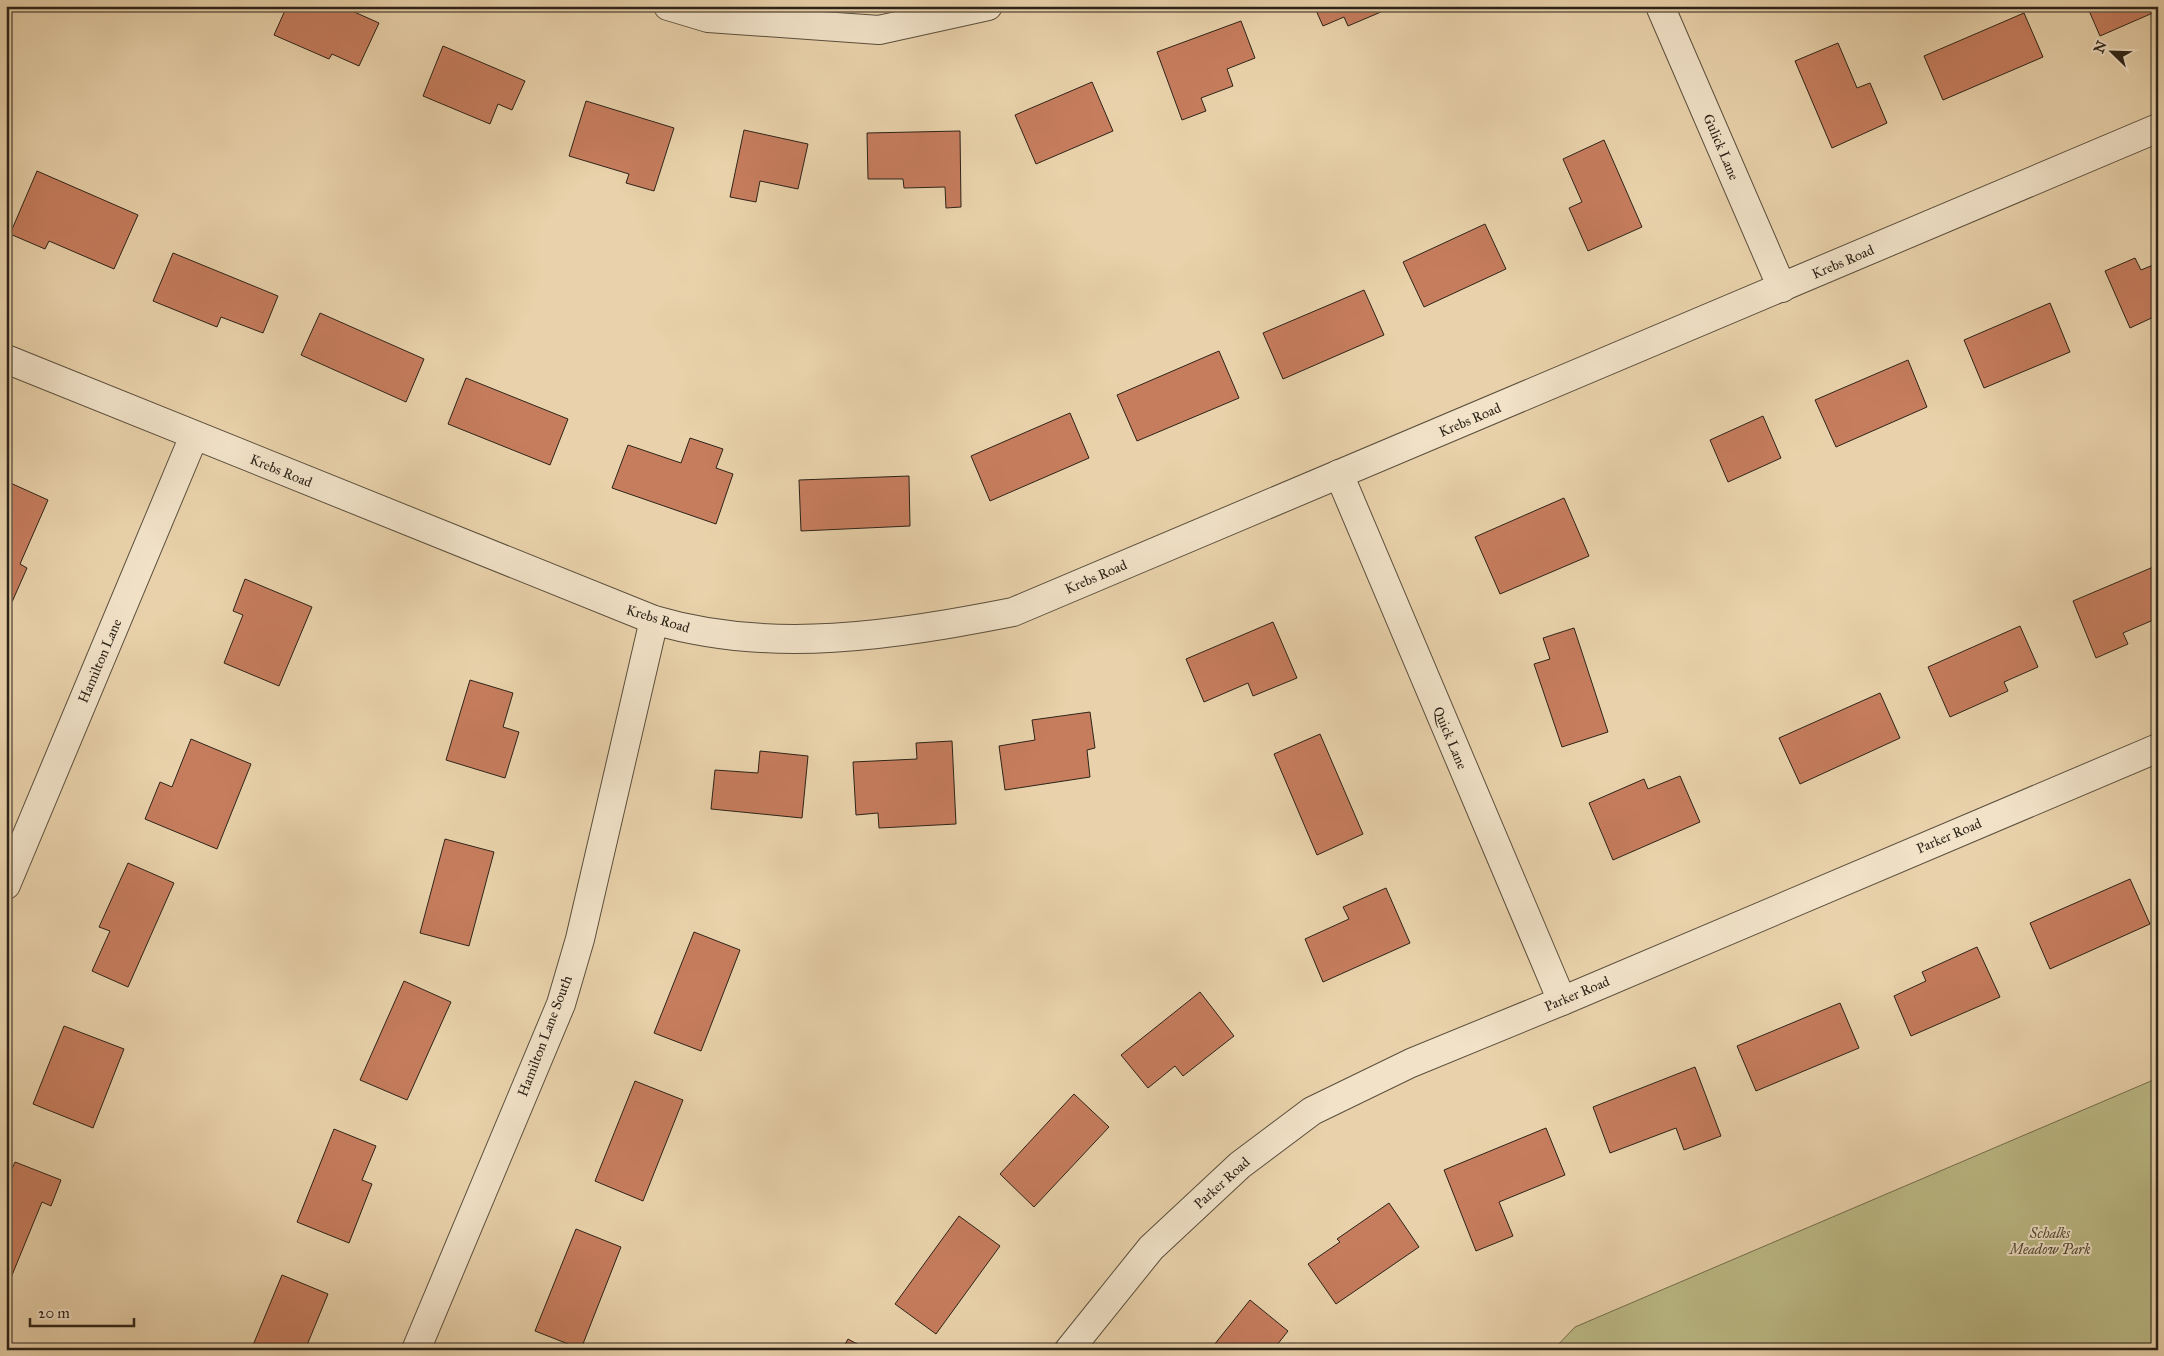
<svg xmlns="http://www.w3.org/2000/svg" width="2164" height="1356" font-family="'IM FELL Great Primer',serif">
<rect width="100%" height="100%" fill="#e9d2ab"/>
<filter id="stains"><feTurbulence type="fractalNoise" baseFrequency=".004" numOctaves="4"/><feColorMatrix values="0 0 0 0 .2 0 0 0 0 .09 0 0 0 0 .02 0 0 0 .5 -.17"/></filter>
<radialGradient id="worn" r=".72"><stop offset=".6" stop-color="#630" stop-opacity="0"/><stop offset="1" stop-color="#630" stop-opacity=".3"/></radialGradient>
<polygon fill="#bbba86" stroke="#746e4f" points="2158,1078 2158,1350 1553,1350 1575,1327"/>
<g fill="#c67d5e" stroke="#2c2318">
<polygon points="287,6 341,6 379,23 359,66 332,54 329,59 274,35"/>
<polygon points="1314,6 1395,6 1348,26 1344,17 1323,26"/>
<polygon points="2087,6 2153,6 2155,12 2100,36"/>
<polygon points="2024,13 2043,57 1943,100 1924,56"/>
<polygon points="1241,21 1255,58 1227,69 1233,86 1201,98 1206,111 1182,120 1157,52"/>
<polygon points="1838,43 1857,88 1870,83 1887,123 1832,148 1795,61"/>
<polygon points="443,46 525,81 512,110 498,104 490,124 423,96"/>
<polygon points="1092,82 1113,131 1036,164 1015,115"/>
<polygon points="586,101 674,128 654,191 626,183 629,174 569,156"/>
<polygon points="744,130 808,144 798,189 760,181 756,202 730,197"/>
<polygon points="960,131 961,207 946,208 945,187 904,188 903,179 868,179 867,133"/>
<polygon points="1604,140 1642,227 1588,251 1569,208 1582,202 1563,159"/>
<polygon points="37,171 138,215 114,269 49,241 45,249 10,234"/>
<polygon points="1485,224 1506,269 1424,307 1403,262"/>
<polygon points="173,253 278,296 263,333 221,317 217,327 153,301"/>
<polygon points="2135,258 2141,270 2158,263 2158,315 2130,328 2105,271"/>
<polygon points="1364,290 1384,335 1283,379 1263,333"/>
<polygon points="2050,303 2070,352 1984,388 1964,340"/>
<polygon points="320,313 424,359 406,402 301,355"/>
<polygon points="1219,351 1239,398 1137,441 1117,395"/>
<polygon points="1908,360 1927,407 1836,447 1815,400"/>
<polygon points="466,378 568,419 550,465 448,424"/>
<polygon points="1070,413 1089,458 990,501 971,456"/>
<polygon points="1763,416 1781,458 1728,482 1710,440"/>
<polygon points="690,438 723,449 716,468 733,474 716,524 612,488 628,445 681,463"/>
<polygon points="909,476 910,526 801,531 799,480"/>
<polygon points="6,481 48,500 20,564 27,568 12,602 6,600"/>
<polygon points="1564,498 1589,556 1500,594 1475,537"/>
<polygon points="2158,565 2158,618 2123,633 2128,644 2096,658 2073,601"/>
<polygon points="245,579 312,607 279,686 224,663 243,615 233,611"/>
<polygon points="1273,622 1297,678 1253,696 1248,683 1204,702 1186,659"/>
<polygon points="2020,626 2038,667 2004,682 2008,691 1950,717 1928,667"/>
<polygon points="1574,628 1608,732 1562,747 1534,664 1550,659 1543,638"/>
<polygon points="470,680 513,693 503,727 519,732 505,778 446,760"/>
<polygon points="1880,693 1900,738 1800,784 1779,738"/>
<polygon points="1090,712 1095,748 1087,750 1090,777 1005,790 999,746 1035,740 1032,720"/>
<polygon points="1320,734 1363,834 1317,855 1274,754"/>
<polygon points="191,739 251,764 217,849 145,819 160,782 172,787"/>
<polygon points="952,741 956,824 879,828 878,813 856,815 853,762 917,759 916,743"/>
<polygon points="760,751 808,756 802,818 711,809 715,770 758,773"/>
<polygon points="1680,776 1700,822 1613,860 1589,803 1644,779 1648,789"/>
<polygon points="445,839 494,852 469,946 420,933"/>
<polygon points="128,863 174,883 128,987 92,971 110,931 99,927"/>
<polygon points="2130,879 2150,924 2050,969 2030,923"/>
<polygon points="1386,888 1410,943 1323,982 1305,939 1349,919 1343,907"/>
<polygon points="694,932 740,950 701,1051 654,1033"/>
<polygon points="1977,947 2000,997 1911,1036 1894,996 1926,981 1922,972"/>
<polygon points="404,981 451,1002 407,1100 360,1080"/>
<polygon points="1200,992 1234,1036 1183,1076 1175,1066 1148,1088 1121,1055"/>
<polygon points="1840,1003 1859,1048 1756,1091 1737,1046"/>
<polygon points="64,1026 124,1049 93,1128 33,1104"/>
<polygon points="1695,1067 1721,1136 1684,1150 1676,1128 1610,1153 1593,1107"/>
<polygon points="635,1081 683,1100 643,1201 595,1181"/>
<polygon points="1074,1094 1109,1127 1034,1207 1000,1174"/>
<polygon points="1546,1128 1565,1175 1499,1202 1513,1236 1476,1251 1444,1170"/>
<polygon points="334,1129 376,1146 362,1180 372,1184 349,1243 297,1222"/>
<polygon points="15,1162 61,1180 51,1206 42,1202 10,1280 6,1279 6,1182"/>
<polygon points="1389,1203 1419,1247 1336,1304 1308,1264 1340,1242 1337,1239"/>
<polygon points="959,1216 1000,1246 936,1334 895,1304"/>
<polygon points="576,1229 621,1247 581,1349 535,1331"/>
<polygon points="282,1275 328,1294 305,1350 251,1350"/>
<polygon points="1250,1300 1288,1331 1273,1350 1210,1350"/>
<polygon points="848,1339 868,1350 842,1350"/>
</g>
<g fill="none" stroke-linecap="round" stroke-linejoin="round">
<defs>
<g id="street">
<polyline points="668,6 708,18 879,30 988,6"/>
<polyline points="1660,6 1782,288"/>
<path d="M 6,359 L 654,620 C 772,655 895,635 1013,612 L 2158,128"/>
<polyline points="1339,474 1562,1001"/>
<polyline points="6,885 194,436"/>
<polyline points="416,1350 561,1004 580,939 654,620"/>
<polyline points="1069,1350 1151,1248 1240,1165 1312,1111 1411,1063 1562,1001 2158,748"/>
</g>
</defs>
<use href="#street" stroke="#5b4f3d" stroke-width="30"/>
<use href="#street" stroke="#f1e2c8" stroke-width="28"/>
</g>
<g text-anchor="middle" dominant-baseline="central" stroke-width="4" stroke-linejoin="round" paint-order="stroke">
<g font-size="14" fill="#2c2318" stroke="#f1e2c8">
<text transform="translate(1721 147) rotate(67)">Gulick Lane</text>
<text transform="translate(1843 262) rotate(-23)">Krebs Road</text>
<text transform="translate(1470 420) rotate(-23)">Krebs Road</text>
<text transform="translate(281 471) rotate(22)">Krebs Road</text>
<text transform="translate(1096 577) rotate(-23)">Krebs Road</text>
<text transform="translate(658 619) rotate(17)">Krebs Road</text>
<text transform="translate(100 661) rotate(-67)">Hamilton Lane</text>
<text transform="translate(1450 738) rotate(67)">Quick Lane</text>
<text transform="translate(1949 836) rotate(-23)">Parker Road</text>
<text transform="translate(1577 994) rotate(-23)">Parker Road</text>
<text transform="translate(545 1036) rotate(-69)">Hamilton Lane South</text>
<text transform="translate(1222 1183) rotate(-42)">Parker Road</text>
</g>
<g font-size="14" font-style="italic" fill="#504934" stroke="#f1e2c8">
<text x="2050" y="1233">Schalks<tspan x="2050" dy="16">Meadow Park</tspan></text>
</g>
</g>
<rect width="2164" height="1356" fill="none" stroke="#e9d2ab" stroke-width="25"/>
<rect x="8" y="8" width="2149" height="1341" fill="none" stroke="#2c2318" stroke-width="2.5"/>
<rect x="12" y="12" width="2139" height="1331" fill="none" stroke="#2c2318"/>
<g transform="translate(2112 52) rotate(293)" stroke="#f1e2c8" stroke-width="4" paint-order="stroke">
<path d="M0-4L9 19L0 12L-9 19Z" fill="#2c2318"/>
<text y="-8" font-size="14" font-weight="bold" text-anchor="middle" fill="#2c2318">N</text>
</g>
<path d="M30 1318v8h104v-8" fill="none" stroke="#2c2318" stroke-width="2.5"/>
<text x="38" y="1318" font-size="15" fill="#2c2318" stroke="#f1e2c8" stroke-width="4" paint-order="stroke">20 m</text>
<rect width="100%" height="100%" filter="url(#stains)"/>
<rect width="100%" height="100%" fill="url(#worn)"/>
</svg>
